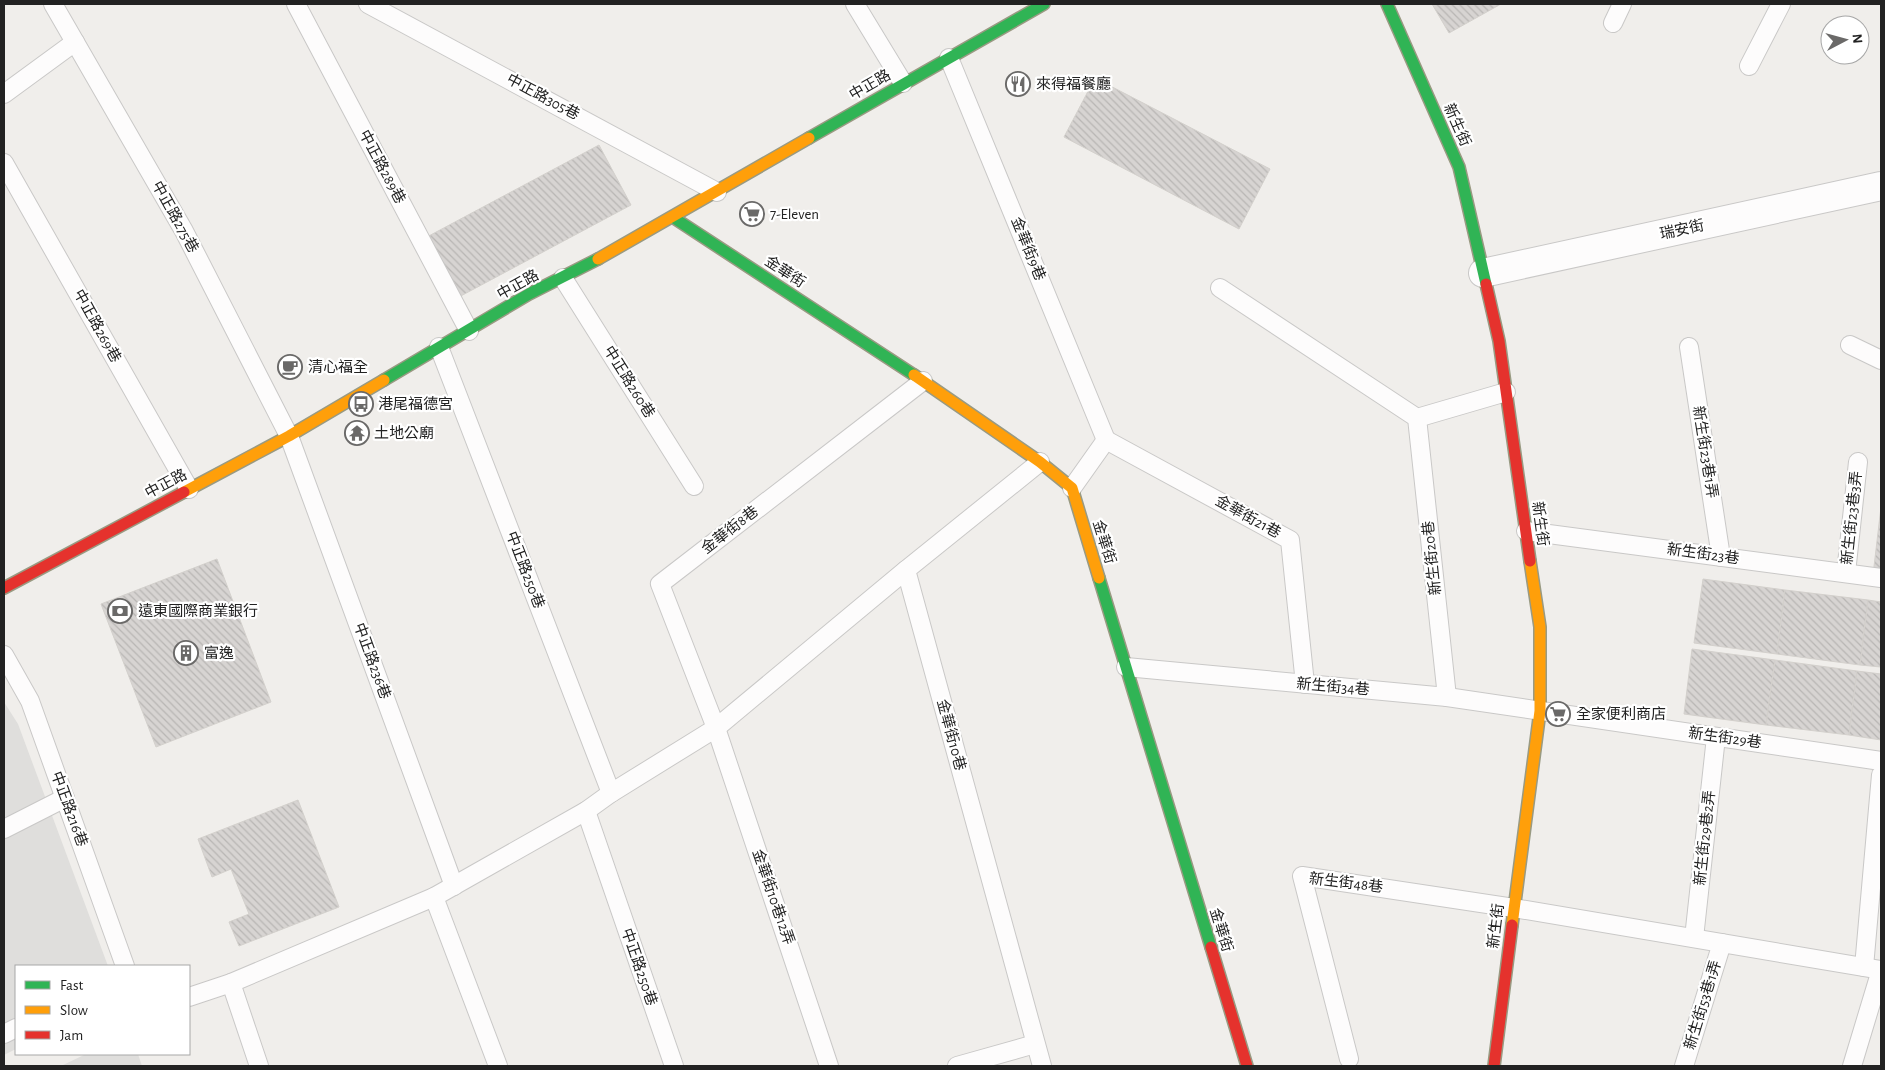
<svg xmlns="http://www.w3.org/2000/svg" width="1885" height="1070" font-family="'Alegreya Sans','Noto Sans TC',sans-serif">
<defs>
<pattern id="building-back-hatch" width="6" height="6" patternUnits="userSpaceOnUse" patternTransform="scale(1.25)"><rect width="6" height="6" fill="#d7d4d2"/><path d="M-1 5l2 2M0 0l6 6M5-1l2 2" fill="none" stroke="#b8b6b4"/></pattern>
</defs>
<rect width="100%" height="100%" fill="#f0eeeb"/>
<g fill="#dfdedc">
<polygon points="4,702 18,724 108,966 16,966 16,1049 4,1055"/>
<polygon points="86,1054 138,1054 142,1066 61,1066"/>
</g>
<g fill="url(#building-back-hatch)" stroke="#d3d0cc">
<polygon points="1432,4 1501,4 1449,33"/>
<polygon points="1095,78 1270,169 1239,229 1064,137"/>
<polygon points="599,145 631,205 457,298 425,238"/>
<polygon points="1881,507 1881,576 1873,575"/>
<polygon points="217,559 271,702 156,747 101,604"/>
<polygon points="1703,579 1785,590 1777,654 1694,643"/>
<polygon points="1785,590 1868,600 1860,665 1777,654"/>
<polygon points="1868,600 1881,602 1881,667 1860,665"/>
<polygon points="1692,649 1775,660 1766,725 1684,714"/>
<polygon points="1775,660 1857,671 1849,735 1766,725"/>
<polygon points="1857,671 1881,674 1881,740 1849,735"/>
<polygon points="298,800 339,907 239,946 229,922 249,914 231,869 212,877 198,839"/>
</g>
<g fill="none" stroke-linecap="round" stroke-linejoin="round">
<defs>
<g id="lane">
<polyline points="53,4 184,231 289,436 454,886"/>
<polyline points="296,4 469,331"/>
<polyline points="368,4 717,192"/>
<polyline points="855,4 903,83"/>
<polyline points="1613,23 1622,4"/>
<polyline points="949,58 1106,440"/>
<polyline points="1749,66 1781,4"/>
<polyline points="4,94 75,42"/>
<polyline points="4,163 189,489"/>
<polyline points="563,278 694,486"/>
<polyline points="1220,288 1417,418 1447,697"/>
<polyline points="1850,345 1881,360"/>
<polyline points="439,347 611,793"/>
<polyline points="1689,347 1721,557"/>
<polyline points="1417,418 1506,392"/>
<polyline points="1106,440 1290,540 1305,684"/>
<polyline points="1040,462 906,570 1042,1066"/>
<polyline points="1072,488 1106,440"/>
<polyline points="1526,531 1881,578"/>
<polyline points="1846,573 1858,462"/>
<polyline points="4,655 30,701 125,966"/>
<polyline points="1126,667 1447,697 1881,761"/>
<polyline points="586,811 674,1066"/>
<polyline points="4,829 65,798"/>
<polyline points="434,897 498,1066"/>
<polyline points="1694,938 1716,737"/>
<polyline points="1864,967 1881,775"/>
<polyline points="231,983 259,1066"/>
<polyline points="189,997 231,983 434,897 586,811 611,793 716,728 906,570"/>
<polyline points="4,1034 16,1028"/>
<polyline points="1349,1059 1302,876 1514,908 1881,970"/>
<polyline points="829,1066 716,728 660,584 923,381"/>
<polyline points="957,1066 1035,1044"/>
<polyline points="1684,1066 1722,943"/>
<polyline points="1852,1066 1881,970"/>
</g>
<polyline id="street" points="1483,273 1881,186"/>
<g id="fast">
<polyline points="1387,4 1459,167 1486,284"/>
<polyline points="809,138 1044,4"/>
<polyline points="674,218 914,375"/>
<polyline points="384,380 529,294 598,259"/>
<polyline points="1099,578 1211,947"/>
</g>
<g id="slow">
<polyline points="598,259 809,138"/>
<polyline points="914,375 1040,462 1072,488 1099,578"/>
<polyline points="184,492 289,436 384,380"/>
<polyline points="1512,925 1540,711 1540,627 1530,561"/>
</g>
<g id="jam">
<polyline points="1486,284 1499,341 1530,561"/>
<polyline points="4,588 184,492"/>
<polyline points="1211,947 1247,1066"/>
<polyline points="1494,1066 1512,925"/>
</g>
</defs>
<use href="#lane" stroke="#c9c8c7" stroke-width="20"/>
<use href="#street" stroke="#c9c8c7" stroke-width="30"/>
<use href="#fast" stroke="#999a82" stroke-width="14"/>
<use href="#slow" stroke="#999a82" stroke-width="14"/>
<use href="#jam" stroke="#999a82" stroke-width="14"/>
<use href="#lane" stroke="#fdfcfc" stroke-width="18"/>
<use href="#street" stroke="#fdfcfc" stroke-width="28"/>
<use href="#fast" stroke="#30b455" stroke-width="11"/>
<use href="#slow" stroke="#ff9f0a" stroke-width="11"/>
<use href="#jam" stroke="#e5322d" stroke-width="11"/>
</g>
<defs>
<symbol id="restaurant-ring" viewBox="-11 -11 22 22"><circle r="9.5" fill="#fff" stroke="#6a6968" stroke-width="1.5"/><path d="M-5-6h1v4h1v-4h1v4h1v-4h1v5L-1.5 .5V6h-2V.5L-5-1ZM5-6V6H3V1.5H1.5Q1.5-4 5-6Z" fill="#6a6968"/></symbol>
<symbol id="supermarket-ring" viewBox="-11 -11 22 22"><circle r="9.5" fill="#fff" stroke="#6a6968" stroke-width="1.5"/><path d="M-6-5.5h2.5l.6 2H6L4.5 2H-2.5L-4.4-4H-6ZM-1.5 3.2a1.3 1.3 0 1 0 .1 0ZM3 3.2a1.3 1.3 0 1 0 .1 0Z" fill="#6a6968"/></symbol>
<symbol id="cafe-ring" viewBox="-11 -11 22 22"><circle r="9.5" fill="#fff" stroke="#6a6968" stroke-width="1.5"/><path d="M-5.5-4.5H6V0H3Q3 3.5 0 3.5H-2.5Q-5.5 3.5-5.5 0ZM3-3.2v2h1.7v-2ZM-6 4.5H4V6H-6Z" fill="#6a6968"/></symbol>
<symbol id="bus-ring" viewBox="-11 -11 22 22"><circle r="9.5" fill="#fff" stroke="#6a6968" stroke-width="1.5"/><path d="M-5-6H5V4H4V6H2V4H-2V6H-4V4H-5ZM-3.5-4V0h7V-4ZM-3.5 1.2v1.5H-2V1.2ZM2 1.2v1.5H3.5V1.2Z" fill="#6a6968"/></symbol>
<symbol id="temple-ring" viewBox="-11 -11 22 22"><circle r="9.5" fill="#fff" stroke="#6a6968" stroke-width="1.5"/><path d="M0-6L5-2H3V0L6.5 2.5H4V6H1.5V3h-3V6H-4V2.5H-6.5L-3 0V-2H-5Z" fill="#6a6968"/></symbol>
<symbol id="bank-ring" viewBox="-11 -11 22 22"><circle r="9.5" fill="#fff" stroke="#6a6968" stroke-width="1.5"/><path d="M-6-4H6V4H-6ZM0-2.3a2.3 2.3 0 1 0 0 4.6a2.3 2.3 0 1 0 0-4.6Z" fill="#6a6968"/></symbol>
<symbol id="building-ring" viewBox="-11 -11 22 22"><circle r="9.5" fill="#fff" stroke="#6a6968" stroke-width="1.5"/><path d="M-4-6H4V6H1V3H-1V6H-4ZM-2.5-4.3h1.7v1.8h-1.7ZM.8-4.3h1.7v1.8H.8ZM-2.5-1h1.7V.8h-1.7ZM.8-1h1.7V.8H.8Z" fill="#6a6968"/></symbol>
</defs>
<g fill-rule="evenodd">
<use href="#restaurant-ring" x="1004" y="70" width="28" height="28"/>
<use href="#supermarket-ring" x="738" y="200" width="28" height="28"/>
<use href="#cafe-ring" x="276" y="353" width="28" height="28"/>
<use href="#bus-ring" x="347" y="390" width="28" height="28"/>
<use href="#temple-ring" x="343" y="419" width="28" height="28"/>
<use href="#bank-ring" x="106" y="597" width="28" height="28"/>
<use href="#building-ring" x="172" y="639" width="28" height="28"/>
<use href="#supermarket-ring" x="1544" y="700" width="28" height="28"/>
</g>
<g text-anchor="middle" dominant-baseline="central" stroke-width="4.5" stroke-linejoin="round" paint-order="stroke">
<g font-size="15" fill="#222" stroke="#fff" text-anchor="start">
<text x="1036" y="84">來得福餐廳</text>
<text x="770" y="214">7-Eleven</text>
<text x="308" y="367">清心福全</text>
<text x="378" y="404">港尾福德宮</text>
<text x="374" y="433">土地公廟</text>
<text x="138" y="611">遠東國際商業銀行</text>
<text x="204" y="653">富逸</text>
<text x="1576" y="714">全家便利商店</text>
</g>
<g font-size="15" fill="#222" stroke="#fff">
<text transform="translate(870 85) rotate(-30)">中正路</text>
<text transform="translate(543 97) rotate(28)">中正路305巷</text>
<text transform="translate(1457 125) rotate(66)">新生街</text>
<text transform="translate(382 167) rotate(62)">中正路289巷</text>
<text transform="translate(175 217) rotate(61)">中正路275巷</text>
<text transform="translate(1682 230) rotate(-12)">瑞安街</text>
<text transform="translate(1028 249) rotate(68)">金華街9巷</text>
<text transform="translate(785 272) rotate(33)">金華街</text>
<text transform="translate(518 285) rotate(-29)">中正路</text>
<text transform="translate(97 326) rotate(61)">中正路269巷</text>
<text transform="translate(629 382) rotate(58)">中正路260巷</text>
<text transform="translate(1705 452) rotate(81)">新生街23巷1弄</text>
<text transform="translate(166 484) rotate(-28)">中正路</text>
<text transform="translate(1248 517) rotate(29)">金華街21巷</text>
<text transform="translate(1852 518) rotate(-84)">新生街23巷3弄</text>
<text transform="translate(1540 524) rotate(82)">新生街</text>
<text transform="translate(730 530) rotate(-38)">金華街8巷</text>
<text transform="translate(1104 542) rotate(73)">金華街</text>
<text transform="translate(1703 554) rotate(8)">新生街23巷</text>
<text transform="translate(1432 558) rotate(-96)">新生街20巷</text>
<text transform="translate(525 570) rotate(69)">中正路250巷</text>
<text transform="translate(372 661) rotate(70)">中正路236巷</text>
<text transform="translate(1333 687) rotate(5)">新生街34巷</text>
<text transform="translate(951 735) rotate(75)">金華街10巷</text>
<text transform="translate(1725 738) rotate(8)">新生街29巷</text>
<text transform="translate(69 809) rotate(70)">中正路216巷</text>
<text transform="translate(1705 838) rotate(-84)">新生街29巷2弄</text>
<text transform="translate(1346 883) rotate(7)">新生街48巷</text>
<text transform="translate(773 897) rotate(71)">金華街10巷12弄</text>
<text transform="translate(1496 926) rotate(-83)">新生街</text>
<text transform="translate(1221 930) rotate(73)">金華街</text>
<text transform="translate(639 967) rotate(71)">中正路250巷</text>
<text transform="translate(1703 1005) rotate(-73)">新生街53巷1弄</text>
</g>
</g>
<rect width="1885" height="1070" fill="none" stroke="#222222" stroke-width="10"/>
<rect x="15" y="965" width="175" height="90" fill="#ffffff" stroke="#a7a7a7"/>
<rect x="25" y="981" width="25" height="8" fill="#30b455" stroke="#a7a7a7"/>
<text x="60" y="990" font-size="15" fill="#222222">Fast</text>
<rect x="25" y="1006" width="25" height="8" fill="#ff9f0a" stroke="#a7a7a7"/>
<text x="60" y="1015" font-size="15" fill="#222222">Slow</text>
<rect x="25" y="1031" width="25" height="8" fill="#e5322d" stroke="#a7a7a7"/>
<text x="60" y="1040" font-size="15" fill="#222222">Jam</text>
<g transform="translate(1845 40) rotate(84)"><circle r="24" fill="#ffffff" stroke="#a7a7a7"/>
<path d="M0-4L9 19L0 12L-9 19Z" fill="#6a6968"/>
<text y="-8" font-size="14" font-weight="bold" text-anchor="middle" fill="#222222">N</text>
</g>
</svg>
